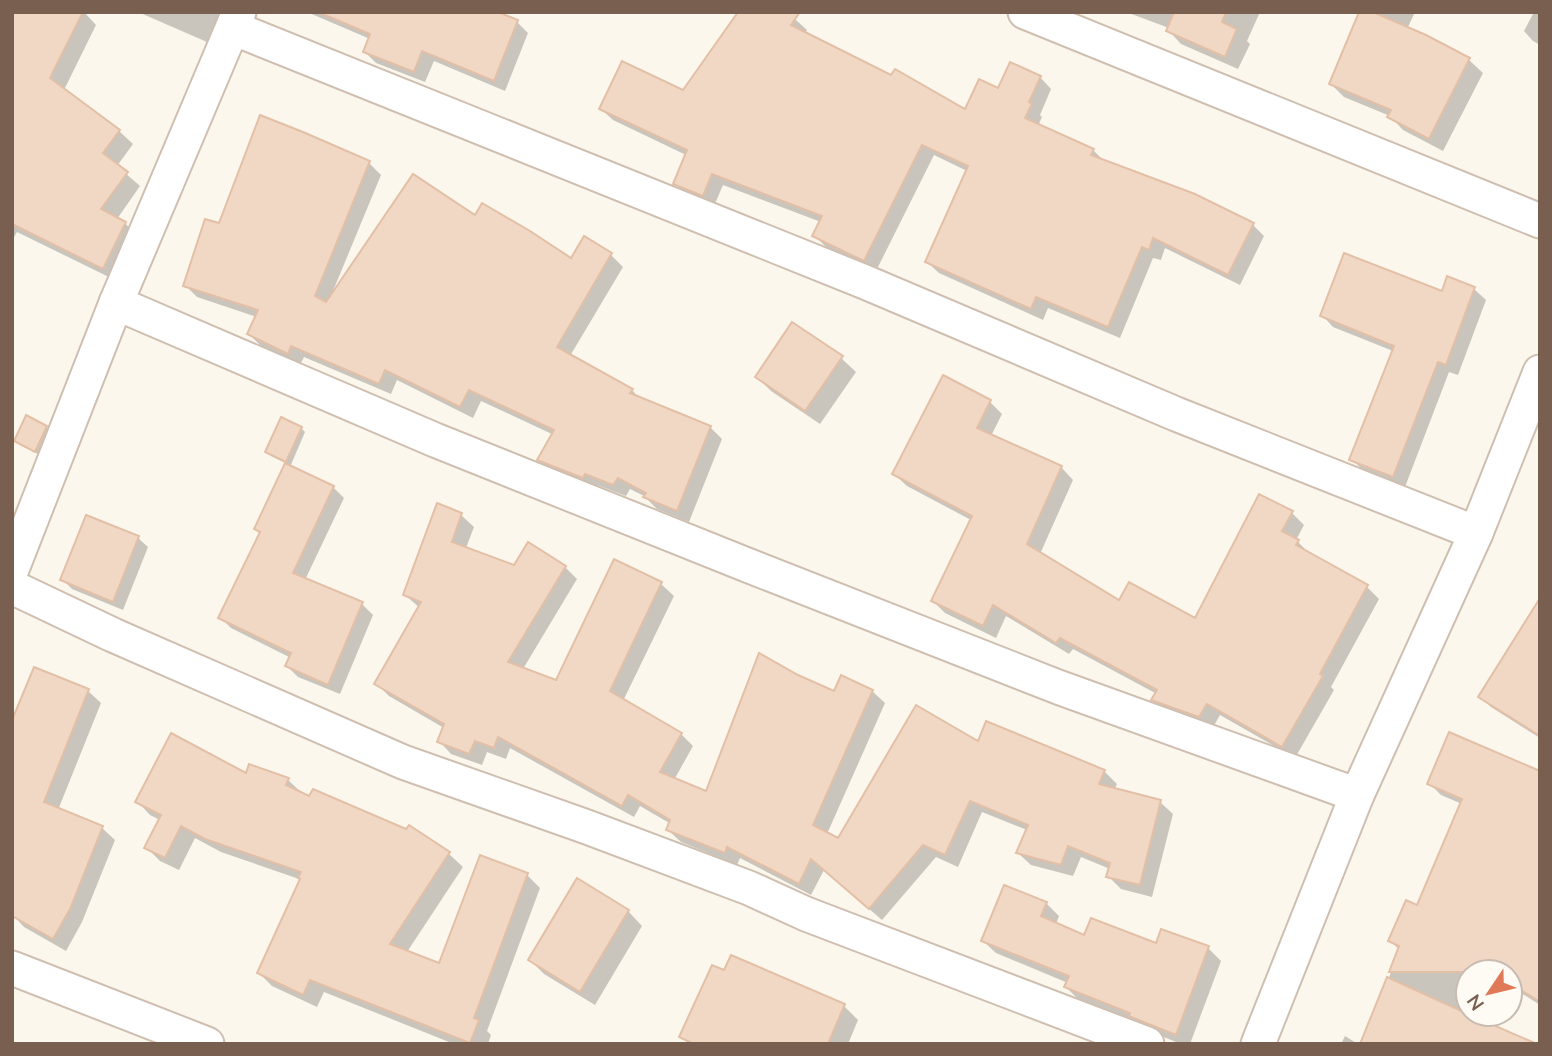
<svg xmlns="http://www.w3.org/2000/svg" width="1552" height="1056" font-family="'Nunito Sans',sans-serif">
<rect width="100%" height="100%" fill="#fcf7ed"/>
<g fill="#0003">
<polygon points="12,12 84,12 96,25 64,90 119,131 133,144 117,166 140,186 117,219 125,223 138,237 117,281 17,232 12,241"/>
<polygon points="138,12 220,12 207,42"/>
<polygon points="307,12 493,12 517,22 528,33 505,91 434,61 425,82 376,63 365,52 370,39"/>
<polygon points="787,12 807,30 805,34 966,111 999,90 1040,77 1051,89 1040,115 1042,117 1038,126 1093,150 1105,162 1253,225 1264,236 1240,285 1165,248 1161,260 1153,258 1120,338 1048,308 1043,320 939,273 927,262 967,171 934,155 876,271 826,247 814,235 821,222 723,185 714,206 686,195 675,183 686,155 613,120 601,109 684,92"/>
<polygon points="1126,12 1260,12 1247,41 1250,44 1238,69 1181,44 1168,30 1169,28"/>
<polygon points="1360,12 1415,12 1408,27 1469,60 1483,73 1443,151 1403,130 1390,116 1344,97 1331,84"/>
<polygon points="1534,12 1540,12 1540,45 1533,41 1524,31"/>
<polygon points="369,163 381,175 333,291 335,291 475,217 571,261 611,255 623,267 570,356 632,390 641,400 710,427 722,439 689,522 657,509 644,496 630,489 626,496 597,485 595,489 551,472 539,460 554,435 481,401 473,418 397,380 391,394 304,357 300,365 261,346 249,334 257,317 197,297 185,285 220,226"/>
<polygon points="1474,289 1486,300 1458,375 1449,372 1405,487 1363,470 1351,459 1393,351 1333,327 1322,315"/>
<polygon points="841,358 856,372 820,424 771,391 757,377"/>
<polygon points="990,402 1002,414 991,436 1061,467 1073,480 1040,554 1120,603 1196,620 1292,513 1304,525 1296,540 1310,554 1367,587 1379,599 1331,687 1334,690 1295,758 1220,715 1212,729 1166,712 1153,700 1157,694 1073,649 1069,654 1006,616 996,638 945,613 933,601 971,520 907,486 894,474"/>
<polygon points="46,427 51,432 40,455 20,445 16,441"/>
<polygon points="301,428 305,432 290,467 333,487 344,498 305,580 362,604 373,615 340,694 298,677 287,666 291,658 231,628 220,617 261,534 256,529 287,464 271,456 267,452"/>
<polygon points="461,515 474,527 466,548 515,567 565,567 577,579 523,669 557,682 615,561 661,584 674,596 623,701 681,734 693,746 674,780 707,793 797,676 835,693 872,691 885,703 827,834 839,840 979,744 1104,771 1117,784 1114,790 1160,802 1173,814 1152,897 1121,889 1108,876 1110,869 1081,857 1073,876 1031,865 1018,853 1027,830 982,812 958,867 936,857 882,920 824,870 811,895 740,858 737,865 681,842 668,830 671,824 640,806 634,817 510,748 506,759 487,752 482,765 451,754 439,741 444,728 389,696 376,683 420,608 405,595"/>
<polygon points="87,517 138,538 148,547 123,610 72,589 62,579"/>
<polygon points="1540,602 1540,738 1491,707 1480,697"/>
<polygon points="34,669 88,691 101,703 58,810 102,828 115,840 82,922 66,951 24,927 12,914"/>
<polygon points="1540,773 1540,1005 1510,986 1510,972 1468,972 1468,1009 1466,1014 1362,1044 1400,950 1390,941 1418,907 1462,804 1441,795 1429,783"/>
<polygon points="247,775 288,780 302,793 406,831 409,827 449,854 463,867 407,952 440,965 527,875 540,888 487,1031 491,1035 488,1044 454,1044 324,992 317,1007 272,986 259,973 302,880 221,852 195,838 179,870 160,861 146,847 160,820 150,815 137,801"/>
<polygon points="1046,903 1059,916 1056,924 1085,938 1157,946 1208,948 1221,961 1190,1044 1181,1044 1144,1029 1138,1023 1079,1000 1066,987 1068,983 996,953 983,941"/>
<polygon points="628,911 642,926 595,1005 544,974 530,960"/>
<polygon points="844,1006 858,1020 848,1044 689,1044 681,1036"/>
<polygon points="1345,1036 1358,1044 1341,1044"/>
</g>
<g fill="#f1d8c5" stroke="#e3bfa6" stroke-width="2">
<polygon points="12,12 83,12 50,78 120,130 103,153 128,172 101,209 126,222 103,269 12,224"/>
<polygon points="318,12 498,12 518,20 494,81 422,51 414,72 363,52 370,34"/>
<polygon points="738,12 800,12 791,25 891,75 895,69 965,109 979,79 998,88 1010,62 1041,76 1029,102 1032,104 1025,118 1094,149 1091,155 1195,194 1254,223 1228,275 1153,238 1149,250 1142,247 1108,327 1036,297 1031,309 925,262 968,166 922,145 864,261 812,236 822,216 712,174 703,196 673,184 687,150 599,109 622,61 683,90"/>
<polygon points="1174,12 1226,12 1222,22 1237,29 1225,57 1166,31"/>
<polygon points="1359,12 1373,12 1426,35 1470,58 1429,139 1387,117 1391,110 1329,84"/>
<polygon points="260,115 303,132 370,161 315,296 326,302 413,174 475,215 482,203 530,231 571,258 584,236 612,253 557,347 633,389 630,393 711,426 677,511 643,497 646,493 618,478 613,485 585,474 583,478 537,460 554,430 469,390 460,407 385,370 379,384 291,346 288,354 247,334 258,310 183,286 205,219 219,223"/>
<polygon points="1344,253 1442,291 1447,276 1475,287 1446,365 1438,362 1393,477 1349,460 1394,346 1320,316"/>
<polygon points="792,322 843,356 805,411 755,377"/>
<polygon points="943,375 991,400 977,428 1062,466 1027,544 1119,600 1129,582 1195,618 1259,494 1293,511 1282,531 1299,540 1296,545 1368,585 1320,674 1323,676 1282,747 1207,704 1199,717 1151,700 1157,690 1060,638 1056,643 993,605 983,626 931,601 972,516 892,474"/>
<polygon points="26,415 47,426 35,452 14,441"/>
<polygon points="281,417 302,427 286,462 265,452"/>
<polygon points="285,463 334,486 293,573 363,602 328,685 285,666 291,653 218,618 260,532 254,529"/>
<polygon points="437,503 462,513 452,542 514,565 528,542 566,566 508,662 556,680 614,559 662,582 610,691 682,733 660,772 706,791 759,653 798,675 834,691 841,675 873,690 813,825 838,838 916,705 978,741 986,721 1105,770 1099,784 1161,800 1140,885 1106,877 1110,863 1068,846 1061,865 1016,853 1028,825 970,801 945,855 923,845 869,909 811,859 799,884 727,847 725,853 666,830 670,820 628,795 622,806 498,737 494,748 475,741 469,754 437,742 444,724 374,684 421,602 403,595"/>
<polygon points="86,515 139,536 113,602 60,580"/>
<polygon points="1540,598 1540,736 1478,697"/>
<polygon points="34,667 89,689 44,802 103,826 70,909 53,939 12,916 12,720"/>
<polygon points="1449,732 1540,771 1540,1002 1510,983 1510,972 1389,972 1399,946 1388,941 1406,900 1417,905 1462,799 1427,784"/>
<polygon points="171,733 246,773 249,764 289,778 286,785 309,796 313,789 406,829 409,825 450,852 390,944 439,963 480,855 528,873 474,1018 479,1020 470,1043 310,980 303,995 257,973 300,879 298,878 301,872 205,839 181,826 165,858 144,848 161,815 135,802"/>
<polygon points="577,878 629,910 580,992 528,960"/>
<polygon points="1004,885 1047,902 1041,916 1084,935 1091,918 1156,943 1161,929 1209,946 1176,1035 1129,1016 1130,1013 1064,987 1069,976 981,941"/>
<polygon points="731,955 845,1004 828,1044 694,1044 679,1037 712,965 724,970"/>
<polygon points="1387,977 1468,1014 1537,1044 1360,1044"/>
</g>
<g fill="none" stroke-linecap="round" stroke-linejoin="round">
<defs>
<g id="street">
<polyline points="1025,12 1540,221"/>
<polyline points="233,28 865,282 1176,414 1476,533"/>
<polyline points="116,303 435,440 747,565 1058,687 1357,795"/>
<polyline points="12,569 116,303 239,12"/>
<polyline points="12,587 113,635 403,762 587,827 749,888 806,914 1147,1044"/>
<polyline points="12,968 207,1044"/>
<polyline points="1258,1044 1357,795 1476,533 1540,372"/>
</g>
</defs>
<use href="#street" stroke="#cfbfb1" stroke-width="37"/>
<use href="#street" stroke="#fff" stroke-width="33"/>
</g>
<rect width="1552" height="1056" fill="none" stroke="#785f4f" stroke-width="28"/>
<g transform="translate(1489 993) rotate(235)"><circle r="33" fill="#fefaf4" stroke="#c8bcb2" stroke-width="2"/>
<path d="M0-5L12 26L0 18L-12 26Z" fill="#e07958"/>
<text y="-10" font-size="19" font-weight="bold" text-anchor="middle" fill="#785f4f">N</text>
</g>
</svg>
